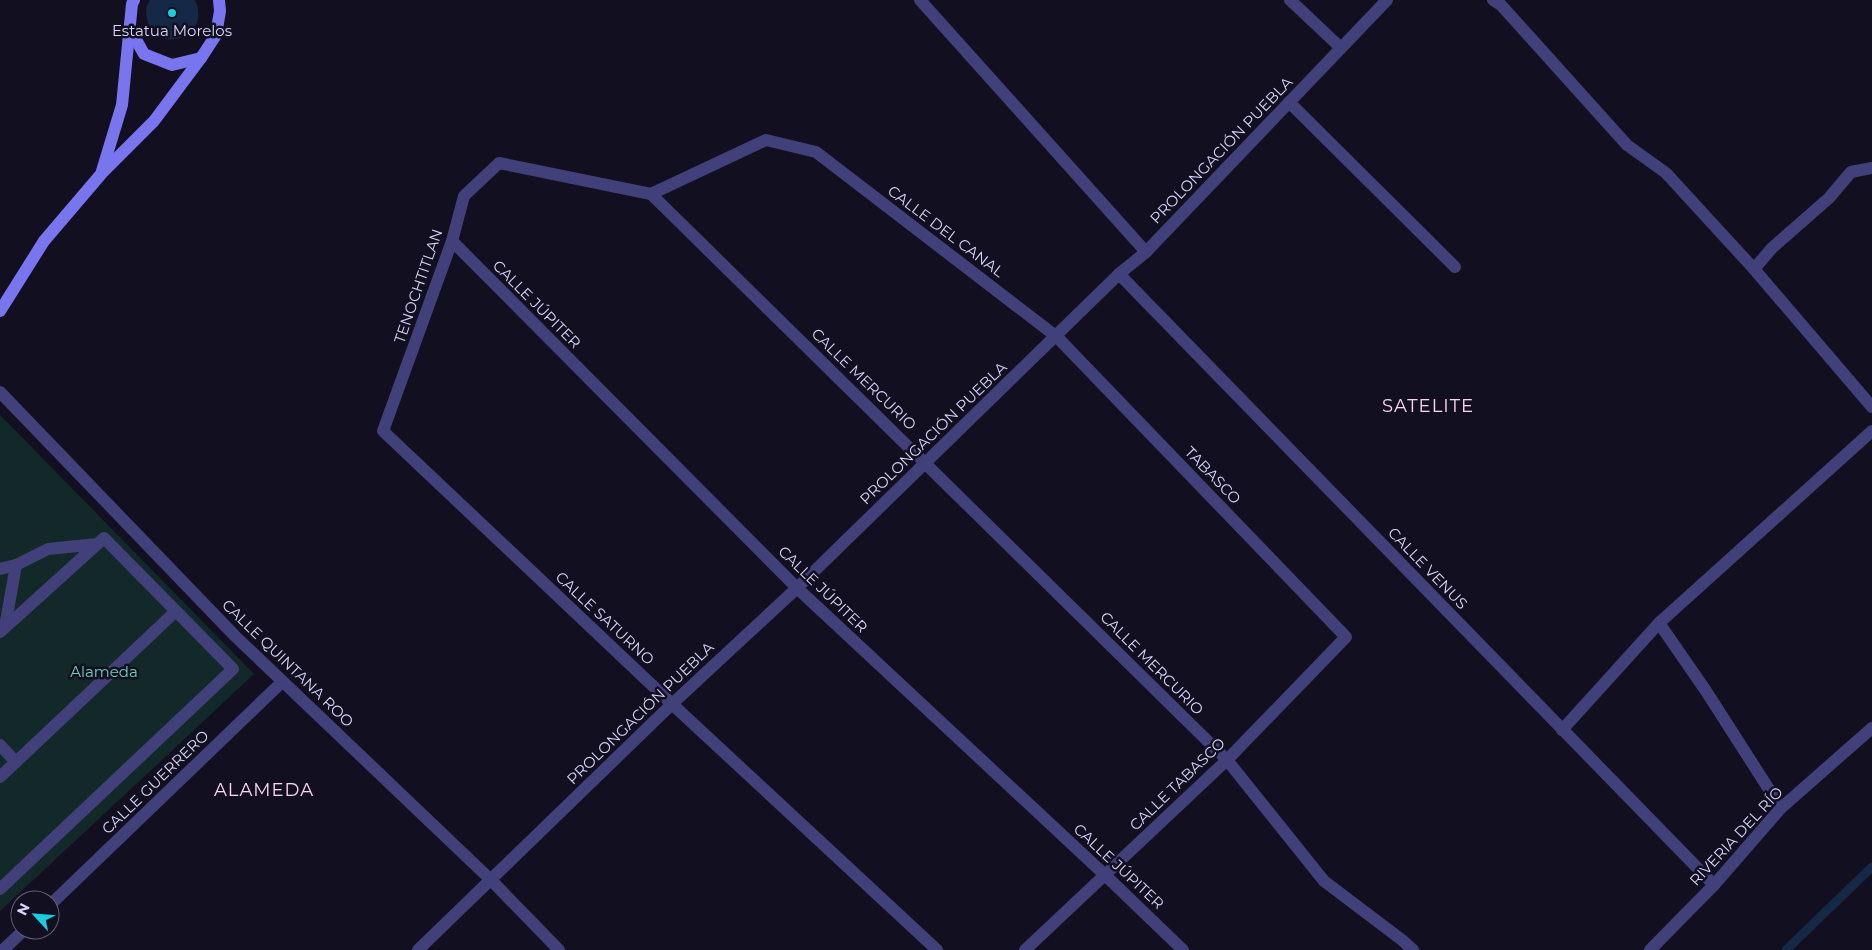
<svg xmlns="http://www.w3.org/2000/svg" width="1872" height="950" font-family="Montserrat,sans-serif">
<rect width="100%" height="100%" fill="#121020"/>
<polygon fill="#132929" points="0,415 254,674 0,911"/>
<path fill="#152845" d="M 150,0 L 195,0 C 213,39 154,56 147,19 C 145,12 146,6 150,0 Z"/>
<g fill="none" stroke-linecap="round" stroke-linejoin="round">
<polyline stroke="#152845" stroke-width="9" points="1786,950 1872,867"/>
<polyline stroke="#42407a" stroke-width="12" points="1290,0 1341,48"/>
<g stroke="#42407a" stroke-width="12">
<polyline points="920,0 1146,252"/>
<polyline points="1493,0 1501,5 1627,145 1666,173 1754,269 1872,407"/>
<polyline points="1289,102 1455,267"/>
<polyline points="651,194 766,140 816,152 1057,337 1346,637 1227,760 1025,950"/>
<polyline points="452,241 797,588 1105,875 1183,950"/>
<polyline points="1754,269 1772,248 1829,198 1851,172 1872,168"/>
<polyline points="1119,274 1714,885"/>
<polyline points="0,392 236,637 491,880 559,950"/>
<polyline points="0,569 16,565 48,549 97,544"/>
<polyline points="1659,623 1706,691 1781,808"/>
<polyline points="5,627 16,565"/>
<polyline points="0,632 104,538 233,669 0,889"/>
<polyline points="1562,730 1659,623 1872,431"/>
<polyline points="0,745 16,762"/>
<polyline points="0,777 175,612"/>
<polyline points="50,905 282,682"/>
<polyline points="3,950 24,930"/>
<polyline points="418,950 672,704 797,588 1119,274 1146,252 1387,0"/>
<polyline points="937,950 672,704 383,431 452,241 464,196 499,163 651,194 1227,760 1324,881 1402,940 1413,950"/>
<polyline points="1650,950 1714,885 1781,808 1872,728"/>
</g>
<g stroke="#7875ef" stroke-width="12">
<polyline points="130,29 144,54 172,65 201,58"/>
<polyline points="102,171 122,105 132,4 134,0"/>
<polyline points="0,311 44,241 102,173 154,121 201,58 216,35 220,11 219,0"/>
</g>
</g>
<circle fill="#19cde0" stroke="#121020" stroke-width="2" cx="172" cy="13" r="5"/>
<g text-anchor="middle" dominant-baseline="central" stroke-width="5" stroke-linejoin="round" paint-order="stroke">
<g font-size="15" fill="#d8d4fa" stroke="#121020">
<text x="172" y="30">Estatua Morelos</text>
</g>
<g font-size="15" fill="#d8d4fa" stroke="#121020">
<text transform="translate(1221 150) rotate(-46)">PROLONGACIÓN PUEBLA</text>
<text transform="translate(946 231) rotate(37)">CALLE DEL CANAL</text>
<text transform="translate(418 286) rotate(-71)">TENOCHTITLAN</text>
<text transform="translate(537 304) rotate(45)">CALLE JÚPITER</text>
<text transform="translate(864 379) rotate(44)">CALLE MERCURIO</text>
<text transform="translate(933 433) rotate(-44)">PROLONGACIÓN PUEBLA</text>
<text transform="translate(1213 475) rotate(46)">TABASCO</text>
<text transform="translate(1428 568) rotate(46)">CALLE VENUS</text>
<text transform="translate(823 589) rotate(44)">CALLE JÚPITER</text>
<text transform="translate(605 618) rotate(43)">CALLE SATURNO</text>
<text transform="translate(288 663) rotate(44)">CALLE QUINTANA ROO</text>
<text transform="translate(1152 663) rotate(45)">CALLE MERCURIO</text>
<text transform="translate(640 713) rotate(-44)">PROLONGACIÓN PUEBLA</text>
<text transform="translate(155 782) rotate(-44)">CALLE GUERRERO</text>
<text transform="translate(1177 784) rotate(-44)">CALLE TABASCO</text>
<text transform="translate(1736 836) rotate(-47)">RIVERIA DEL RÍO</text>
<text transform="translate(1119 866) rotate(43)">CALLE JÚPITER</text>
</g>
<g font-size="15" fill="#68d2b7" stroke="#121020">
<text x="104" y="671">Alameda</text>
</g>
<g font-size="18" letter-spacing="1" fill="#fad6ed" stroke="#121020">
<text x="1428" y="406">SATELITE</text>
<text x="264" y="790">ALAMEDA</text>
</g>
</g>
<g transform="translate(35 915) rotate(296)"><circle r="24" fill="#121020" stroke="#615e77"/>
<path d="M0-4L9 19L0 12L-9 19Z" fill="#19cde0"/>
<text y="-8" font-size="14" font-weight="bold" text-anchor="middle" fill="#d8d4fa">N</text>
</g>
</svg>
